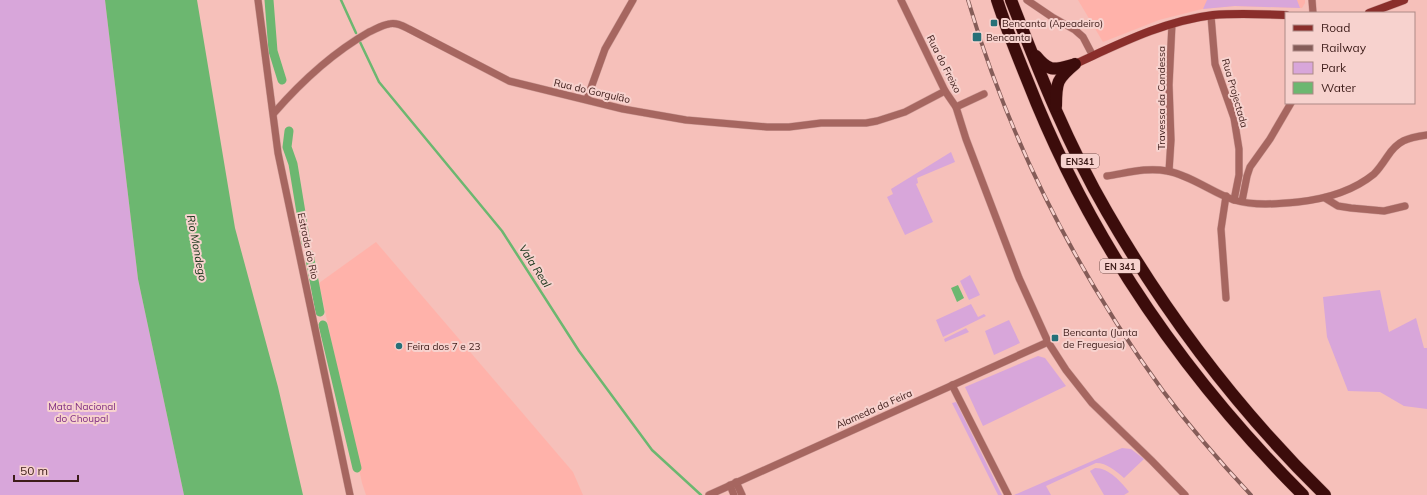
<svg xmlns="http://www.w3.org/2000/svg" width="1427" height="495" font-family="Mulish,sans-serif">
<rect width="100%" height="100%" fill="#f6c0ba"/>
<g fill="#ffb2aa">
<polygon points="1078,0 1305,0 1305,3 1302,8 1234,6 1202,9 1159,20 1103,42"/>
<polygon points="376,242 573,472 583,495 366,495 362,483 319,283"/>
</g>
<g fill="#d8a6da">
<polygon points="0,0 105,0 138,279 184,495 0,495"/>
<polygon points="1207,0 1297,0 1300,8 1235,6 1203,9"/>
<polygon points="951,152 955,162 917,178 918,183 916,184 933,222 905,235 887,197 893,194 891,189"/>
<polygon points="970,275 980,295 969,300 960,281"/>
<polygon points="1380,290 1389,332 1416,318 1424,348 1427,348 1427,409 1404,406 1380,392 1348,391 1327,337 1323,297"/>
<polygon points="971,304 978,317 984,314 986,316 943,337 936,320"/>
<polygon points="1009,320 1020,343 994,355 985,331"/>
<polygon points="966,328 969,332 945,342 944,339"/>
<polygon points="1038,356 1045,358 1066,386 983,426 965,387"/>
<polygon points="956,402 1002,495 998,495 952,403"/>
<path d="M 1122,448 L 1131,449 L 1144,459 L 1124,478 C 1116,471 1107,463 1096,463 L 1046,486 L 1051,495 L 1014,495 Z"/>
<path d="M 1095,468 C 1109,468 1121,482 1129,492 L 1124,495 L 1104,495 L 1090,471 Z"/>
</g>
<g fill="#6cb770">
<polygon points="105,0 197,0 235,228 278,387 303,495 184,495 138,279"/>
<polygon points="958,285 964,298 957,302 951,288"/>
</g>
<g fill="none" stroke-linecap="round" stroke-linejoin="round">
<g stroke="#6cb770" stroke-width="2.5">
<polyline points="341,0 356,33"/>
<polyline points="360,42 379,82 502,231 579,351 652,450 701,495"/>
</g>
<g stroke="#6cb770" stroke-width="9">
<polyline points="269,0 273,51 282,80"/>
<polyline points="289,131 287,147 293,164 306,243"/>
<polyline points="309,254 320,312"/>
<polyline points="323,325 357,468"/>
</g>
<defs>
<g id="street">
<polyline points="258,0 278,153 350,495"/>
<polyline points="901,0 945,91 956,107 966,139 1019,278 1048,342 1066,370 1092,403 1152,461 1185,495"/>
<polyline points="1027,0 1052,17 1075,30 1083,37 1093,56"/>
<polyline points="1312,0 1313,13"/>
<polyline points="1211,16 1215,64 1234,118 1239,149 1239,175 1234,200"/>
<polyline points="587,99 605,49 633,0"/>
<polyline points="956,107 984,94"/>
<path d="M 274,113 C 301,82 334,52 369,32 C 376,29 382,25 389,24 C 396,22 403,26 409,29 L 509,81 L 623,109 L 686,120 L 767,127 L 789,127 L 821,123 L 866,123 L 877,121 L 905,112 L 945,91"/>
<polyline points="1169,171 1171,140 1169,85 1172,24"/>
<path d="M 1107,176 C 1127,173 1147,167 1167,171 C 1190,175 1213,193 1234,200 C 1254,206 1277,204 1298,202 C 1325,199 1352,192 1374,174 C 1379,169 1383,163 1387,157 C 1398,140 1407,138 1427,135"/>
<polyline points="1226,196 1221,229 1226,298"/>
<polyline points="1325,198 1338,206 1351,208 1384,211 1405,206"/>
<polyline points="1242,201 1247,176 1250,167 1270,139 1291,103"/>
<polyline points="952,385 1008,495"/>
<polyline points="736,482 742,495"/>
<polyline points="730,485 734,495"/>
<polyline points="709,495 1048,342"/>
</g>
<g id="secondary">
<polyline points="1369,13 1404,0"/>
<path d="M 1075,64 C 1119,44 1164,21 1213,15 C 1237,13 1261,14 1286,15"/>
</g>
<g id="highway">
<path d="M 997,0 C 1006,28 1017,55 1028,82 C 1089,238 1185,377 1303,495"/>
<path d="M 1011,0 C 1039,72 1068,145 1107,212 C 1167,316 1239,411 1325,495"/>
<path d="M 1036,56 C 1049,72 1054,70 1072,65"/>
<path d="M 1056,106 C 1056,82 1057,79 1075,64"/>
</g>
</defs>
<use href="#street" stroke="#d19f9a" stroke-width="8"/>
<use href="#secondary" stroke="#d19f9a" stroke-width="9"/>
<use href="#highway" stroke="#d19f9a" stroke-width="13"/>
<use href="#street" stroke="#a66660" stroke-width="7"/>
<use href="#secondary" stroke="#8a2e2b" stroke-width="8"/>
<use href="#highway" stroke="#3c0c0b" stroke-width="12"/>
<defs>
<path id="rail" d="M 968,0 C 1009,140 1077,273 1163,391 C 1190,427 1220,462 1251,495"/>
</defs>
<use href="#rail" stroke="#855c58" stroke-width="4"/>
<use href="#rail" stroke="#f7d2ce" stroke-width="2.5" stroke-dasharray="8" stroke-linecap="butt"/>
</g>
<g fill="#267078" stroke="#f7d2ce" stroke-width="1.5">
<rect x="990" y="19" width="8" height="8" rx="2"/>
<rect x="972" y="32" width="10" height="10" rx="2"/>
<rect x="1051" y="334" width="8" height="8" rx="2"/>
<circle cx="399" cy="346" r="4"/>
</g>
<g text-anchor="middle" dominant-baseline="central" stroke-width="4" stroke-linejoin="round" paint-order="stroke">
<g fill="#f7d2ce" stroke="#75534f" stroke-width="1">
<rect x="1061" y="154" width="38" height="14" rx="3"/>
<rect x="1100" y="259" width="40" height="14" rx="3"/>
</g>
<g font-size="9" font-weight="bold" fill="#3d1c19">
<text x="1080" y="161">EN341</text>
<text x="1120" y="266">EN 341</text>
</g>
<g font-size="10" fill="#3d1c19" stroke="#f7d2ce" text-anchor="start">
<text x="1002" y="23">Bencanta (Apeadeiro)</text>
<text x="986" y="37">Bencanta</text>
<text x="1063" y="332">Bencanta (Junta<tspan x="1063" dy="12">de Freguesia)</tspan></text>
<text x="407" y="346">Feira dos 7 e 23</text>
</g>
<g font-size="10" fill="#3d1c19" stroke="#f7d2ce">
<text transform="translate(944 64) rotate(63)">Rua do Freixo</text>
<text transform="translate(592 91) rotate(13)">Rua do Gorgulão</text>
<text transform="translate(1235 93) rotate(74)">Rua Projectada</text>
<text transform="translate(1161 98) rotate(-90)">Travessa da Condessa</text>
<text transform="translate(308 246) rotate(78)">Estrada do Rio</text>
<text transform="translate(874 409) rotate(-24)">Alameda da Feira</text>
</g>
<g font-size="10" fill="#7f2d83" stroke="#f7d2ce">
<text x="82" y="406">Mata Nacional<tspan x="82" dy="12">do Choupal</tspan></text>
</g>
<g font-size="11" font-style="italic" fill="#123115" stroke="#f7d2ce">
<text transform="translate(197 248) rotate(79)">Rio Mondego</text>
<text transform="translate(535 266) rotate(57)">Vala Real</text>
</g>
</g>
<rect x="1285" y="12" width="130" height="92" fill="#f7d2ce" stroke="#ad8986"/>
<rect x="1293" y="25" width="20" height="6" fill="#8a2e2b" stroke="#ad8986"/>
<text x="1321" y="32" font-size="12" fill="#3d1c19">Road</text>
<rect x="1293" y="45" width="20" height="6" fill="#855c58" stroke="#ad8986"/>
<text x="1321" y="52" font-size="12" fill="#3d1c19">Railway</text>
<rect x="1293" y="62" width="20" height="12" fill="#d8a6da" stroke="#ad8986"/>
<text x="1321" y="72" font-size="12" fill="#3d1c19">Park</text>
<rect x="1293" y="82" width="20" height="12" fill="#6cb770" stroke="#ad8986"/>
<text x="1321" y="92" font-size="12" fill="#3d1c19">Water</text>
<path d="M14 475v6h64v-6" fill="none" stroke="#3d1c19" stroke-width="2"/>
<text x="20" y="475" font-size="12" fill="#3d1c19" stroke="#f7d2ce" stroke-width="3" paint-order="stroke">50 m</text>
</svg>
